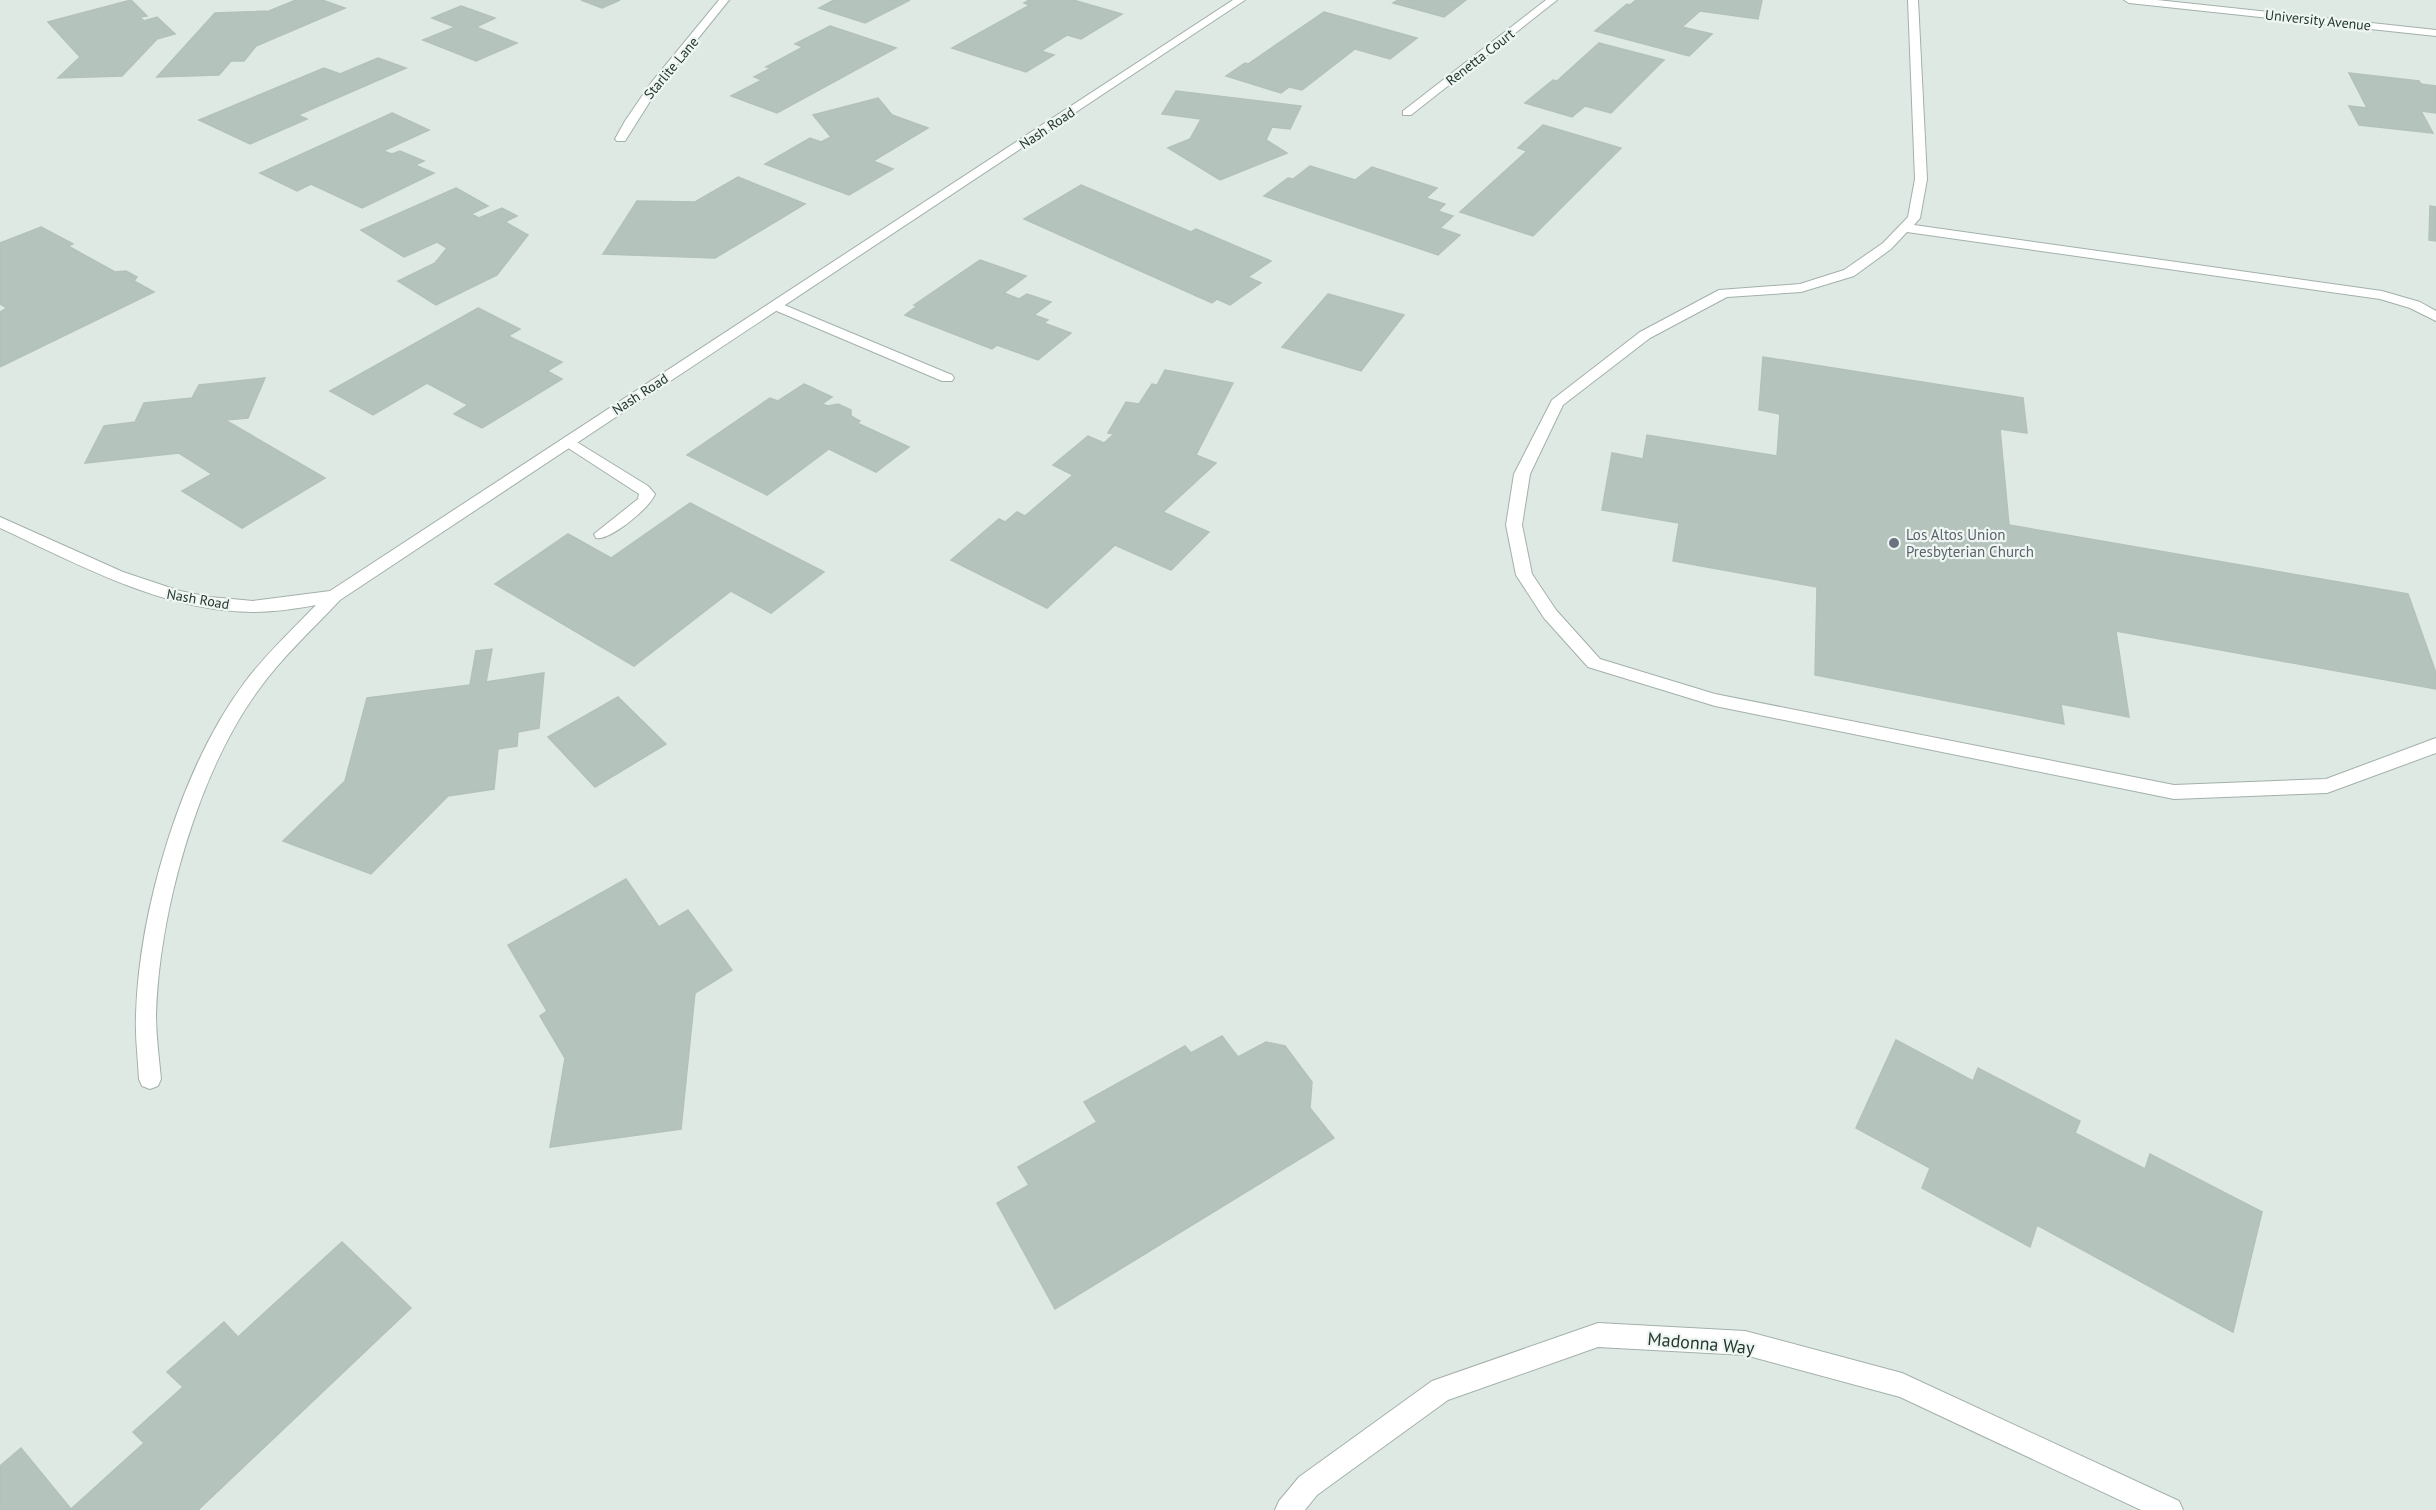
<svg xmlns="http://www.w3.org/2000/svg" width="2436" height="1510" font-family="'PT Sans',sans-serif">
<rect width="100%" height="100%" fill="#dfe9e4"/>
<g fill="#b5c3bd" stroke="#b2c1ba" stroke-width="1.5">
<polygon points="131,0 147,16 140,17 144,21 157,17 175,34 157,39 122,76 58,78 80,57 48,22"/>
<polygon points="296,0 322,0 345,8 256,46 244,61 231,61 219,75 157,77 215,13 269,11"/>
<polygon points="581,0 620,0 602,8"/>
<polygon points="834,0 910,0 865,23 819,8"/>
<polygon points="1029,0 1073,0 1122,14 1081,39 1067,35 1041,51 1054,55 1026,72 952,48 1030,5 1024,3"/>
<polygon points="1398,0 1466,0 1444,17 1393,3"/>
<polygon points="1636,0 1762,0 1758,19 1700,11 1682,27 1712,34 1689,56 1595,31 1627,4 1630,5"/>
<polygon points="461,6 495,18 476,27 517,43 476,61 423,40 455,27 432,18"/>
<polygon points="1324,12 1417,38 1390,59 1355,49 1302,90 1289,87 1281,93 1226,76 1245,63 1248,64"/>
<polygon points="830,26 896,48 777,113 731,96 762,80 754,77 771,68 766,67 803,47 795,44"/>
<polygon points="1599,43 1664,60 1611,113 1585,106 1572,117 1525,103 1553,80 1557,81"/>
<polygon points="378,58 406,68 298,115 307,119 250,144 199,120 324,68 340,74"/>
<polygon points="2349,73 2419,81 2421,84 2436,86 2436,113 2421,111 2433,133 2359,125 2349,106 2367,108"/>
<polygon points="1176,91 1301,106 1290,129 1272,127 1266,140 1287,153 1220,180 1168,148 1190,139 1201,119 1162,114"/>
<polygon points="878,98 892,115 928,128 873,161 893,169 849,195 765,164 810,138 821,142 831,137 813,115"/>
<polygon points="392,113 429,130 383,151 392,154 400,151 424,161 415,165 434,173 362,208 311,184 297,191 260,173"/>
<polygon points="1543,125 1621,148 1533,236 1460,212 1527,151 1518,148"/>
<polygon points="1310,166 1355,180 1372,167 1437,188 1426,198 1445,204 1438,211 1453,216 1440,228 1460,235 1438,255 1264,196 1288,178 1293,179"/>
<polygon points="738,177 805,204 715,258 603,254 637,201 695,202"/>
<polygon points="1081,185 1191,232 1196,229 1271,261 1248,277 1261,283 1230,305 1217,299 1212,303 1024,219"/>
<polygon points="456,188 488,206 471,214 479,218 502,208 517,216 505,222 528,235 497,275 436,305 398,281 435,263 447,248 437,242 404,257 361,230"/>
<polygon points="2430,206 2436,207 2436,241 2429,240"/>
<polygon points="41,227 73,244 68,246 115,272 126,271 137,277 134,281 154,292 0,367 0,312 7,308 0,304 0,243"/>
<polygon points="980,260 1026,276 1004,293 1019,299 1027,294 1051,302 1034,315 1048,320 1044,323 1071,333 1038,360 997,345 992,349 905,315 917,306 914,305"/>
<polygon points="1328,294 1404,315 1361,371 1282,347"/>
<polygon points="478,308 520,329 508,336 562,362 547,371 562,379 482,428 454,414 468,405 427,383 373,415 330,391"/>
<polygon points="1763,357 2023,398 2027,433 2000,429 2009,525 2408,594 2436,673 2436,689 2116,631 2129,717 2061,704 2064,724 1815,675 1817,587 1673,561 1679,523 1602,510 1612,453 1643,459 1647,435 1777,456 1780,414 1759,410"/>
<polygon points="1165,370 1233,383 1196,455 1216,463 1163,512 1209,532 1171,570 1115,545 1047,608 951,560 999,519 1005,522 1017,512 1025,516 1073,475 1053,465 1088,436 1104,443 1114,434 1108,433 1126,402 1139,404 1152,384 1157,385"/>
<polygon points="265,378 248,418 225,420 325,478 242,528 182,491 212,474 179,453 85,463 104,426 135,422 144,403 192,398 199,385"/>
<polygon points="804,384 832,397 822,404 828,406 838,404 851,410 851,416 860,421 857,423 909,447 876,472 829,449 767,495 687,455 770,398 778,401"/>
<polygon points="690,503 824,572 771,613 731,591 634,666 495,584 568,534 611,558"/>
<polygon points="492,649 486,682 544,673 539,728 518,732 517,746 498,749 494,789 448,796 371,874 283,841 345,781 367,698 470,685 476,651"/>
<polygon points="618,697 666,744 595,787 548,737"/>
<polygon points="626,879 659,927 688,910 732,970 695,993 681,1129 550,1147 565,1058 540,1016 547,1011 508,945"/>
<polygon points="1222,1036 1238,1057 1266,1042 1285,1046 1312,1082 1310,1108 1334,1138 1055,1309 997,1203 1029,1185 1018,1167 1097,1122 1084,1102 1185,1046 1191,1053"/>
<polygon points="1896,1040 1973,1081 1978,1068 2080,1121 2075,1133 2145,1169 2150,1154 2262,1212 2233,1332 2037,1225 2030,1247 1922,1188 1930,1168 1856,1128"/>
<polygon points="342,1242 411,1308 198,1510 0,1510 0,1466 21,1448 71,1509 144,1443 133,1432 183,1387 167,1372 224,1322 238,1337"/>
</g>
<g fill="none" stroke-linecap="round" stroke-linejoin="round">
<defs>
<g id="lane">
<polygon points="1908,0 1918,0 1927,179 1920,218 1914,225 2382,291 2420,302 2436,311 2436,321 2410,308 2380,299 1907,232 1891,249 1854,276 1801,292 1727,297 1650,338 1563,405 1530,474 1522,525 1532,574 1556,610 1600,659 1715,694 2174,785 2326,779 2436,738 2436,753 2327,793 2174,799 1715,706 1588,667 1544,618 1516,575 1506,525 1514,474 1552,400 1640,332 1719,290 1800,284 1844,270 1883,243 1908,217 1915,179"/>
<polygon points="777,302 952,375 954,378 952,381 942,381 772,309 770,306"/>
<path d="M 567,436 L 648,486 L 655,494 C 651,507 610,541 596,538 L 594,534 L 638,499 L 639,494 L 562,444 L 560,441 Z"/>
</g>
<g id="street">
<polygon points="719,0 729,0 659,87 625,141 617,141 615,139 625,121 651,83"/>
<path d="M 1233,0 L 1245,0 L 340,600 C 312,630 281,658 257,692 C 197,775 159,913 156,1015 C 156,1036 159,1058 161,1079 L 158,1086 L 150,1089 L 142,1086 L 139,1079 C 138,1058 135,1037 136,1015 C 139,910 181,767 245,682 C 266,654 292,630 316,605 C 295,609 273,612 252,612 C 162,611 80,565 0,528 L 0,517 L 123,572 L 180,591 L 210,597 L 253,601 L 330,591 Z"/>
<polygon points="1546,0 1557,0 1411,115 1403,115 1403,111"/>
<polygon points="2124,0 2157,0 2436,30 2436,36 2129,3"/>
<polygon points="1598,1323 1745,1331 1902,1373 2179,1501 2183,1510 2141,1510 1900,1397 1745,1355 1598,1347 1448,1400 1317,1495 1305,1510 1275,1510 1279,1501 1299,1477 1432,1381"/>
</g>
</defs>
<use href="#lane" stroke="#a3b0aa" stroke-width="2"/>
<use href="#street" stroke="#a3b0aa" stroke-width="2"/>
<use href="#lane" fill="#fff" fill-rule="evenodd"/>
<use href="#street" fill="#fff" fill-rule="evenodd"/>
</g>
<circle fill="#6b7280" stroke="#eff6f2" stroke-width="2" cx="1894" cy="543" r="6"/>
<g text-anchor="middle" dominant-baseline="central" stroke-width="4.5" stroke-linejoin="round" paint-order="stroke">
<g font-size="14" fill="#223730" stroke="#eff6f2">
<text transform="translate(2318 20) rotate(6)">University Avenue</text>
<text transform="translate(1480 57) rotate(-38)">Renetta Court</text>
<text transform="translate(671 68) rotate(-50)">Starlite Lane</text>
<text transform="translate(1047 128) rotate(-34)">Nash Road</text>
<text transform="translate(640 394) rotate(-33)">Nash Road</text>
<text transform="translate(198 599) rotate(10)">Nash Road</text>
</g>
<g font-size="15" fill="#5b616d" stroke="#eff6f2" text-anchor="start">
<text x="1906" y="534">Los Altos Union<tspan x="1906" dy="17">Presbyterian Church</tspan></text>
</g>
<g font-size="18" fill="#223730" stroke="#eff6f2">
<text transform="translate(1701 1343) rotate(5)">Madonna Way</text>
</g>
</g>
</svg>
